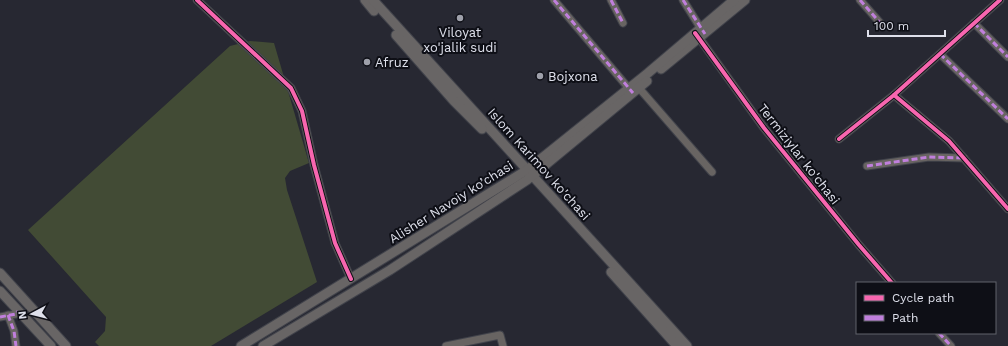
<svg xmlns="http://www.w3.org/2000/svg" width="1008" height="346" font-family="'Work Sans',sans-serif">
<rect width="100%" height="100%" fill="#272832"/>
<polygon fill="#424b35" points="250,41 274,43 309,163 290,171 285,178 287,190 317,282 211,346 99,346 95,342 105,331 106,317 28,230 230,46"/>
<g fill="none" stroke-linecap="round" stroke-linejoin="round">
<defs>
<g id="minor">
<polyline points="197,0 291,88 302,111 314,165 335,243 351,279"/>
<polyline points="554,0 631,91"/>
<polyline points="611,0 623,23"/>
<polyline points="683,0 703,32"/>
<polyline points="860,0 882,25"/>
<polyline points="974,23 1008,57"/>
<polyline points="697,35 764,128 859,245 892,283"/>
<polyline points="940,54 1008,119"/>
<polyline points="639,88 712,172"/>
<polyline points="894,95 949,141 1008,209"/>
<polyline points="839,139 894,95 1000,0"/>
<polyline points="867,166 929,157 964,158"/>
<polyline points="8,315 14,331 16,346"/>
<polyline points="0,317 16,314 18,311"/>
<polyline points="939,333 951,346"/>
<polyline points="446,346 500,335 503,346"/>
</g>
<g id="major">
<polyline points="365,0 374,11"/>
<polyline points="373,0 687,346"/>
<polyline points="396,35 454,101 482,129"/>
<polyline points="661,69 745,0"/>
<polyline points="611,272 677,346"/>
<polyline points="0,273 66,346"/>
<polyline points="0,291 51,346"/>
<polyline points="241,346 527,170 648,73 734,0"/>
<polyline points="263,346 390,270 527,180 647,81"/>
</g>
</defs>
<use href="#minor" stroke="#41434b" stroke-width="9"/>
<use href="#major" stroke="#41434b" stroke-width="11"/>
<use href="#minor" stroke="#686462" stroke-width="7"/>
<use href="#major" stroke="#686565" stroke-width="9"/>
<g stroke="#c07fdc" stroke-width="3" stroke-dasharray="6 3" stroke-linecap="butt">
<polyline points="554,0 633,93"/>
<polyline points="611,0 623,23"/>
<polyline points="683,0 705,34"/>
<polyline points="860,0 882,25"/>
<polyline points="974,23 1008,57"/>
<polyline points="940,54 1008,119"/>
<polyline points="867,166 929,157 964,158"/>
<polyline points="8,315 14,331 16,346"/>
<polyline points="0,317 16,314 18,311"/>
<polyline points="939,333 951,346"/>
</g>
<defs>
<g id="cycleway">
<polyline points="197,0 291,88 302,111 314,165 335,243 351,279"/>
<polyline points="695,33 764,128 859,245 892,283"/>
<polyline points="894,95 949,141 1008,209"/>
<polyline points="839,139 894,95 1000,0"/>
</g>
</defs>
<use href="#cycleway" stroke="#0e0f16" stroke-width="6"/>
<use href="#cycleway" stroke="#f766af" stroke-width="4"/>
</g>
<g fill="#9ea0aa" stroke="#0e0f16" stroke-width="1.5">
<circle cx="460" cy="18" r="4"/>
<circle cx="367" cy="62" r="4"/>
<circle cx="540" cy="76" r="4"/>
</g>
<g text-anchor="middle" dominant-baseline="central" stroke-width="4" stroke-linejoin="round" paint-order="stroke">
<g font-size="13" fill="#dee0eb" stroke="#0e0f16" text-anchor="start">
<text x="460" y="32" text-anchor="middle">Viloyat<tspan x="460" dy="15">xo'jalik sudi</tspan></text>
<text x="375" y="62">Afruz</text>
<text x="548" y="76">Bojxona</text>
</g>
<g font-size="13" fill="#dee0eb" stroke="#0e0f16">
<text transform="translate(799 154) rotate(52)">Termiziylar ko'chasi</text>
<text transform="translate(539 164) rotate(48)">Islom Karimov ko'chasi</text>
<text transform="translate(451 202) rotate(-32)">Alisher Navoiy ko’chasi</text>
</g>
</g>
<rect x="856" y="282" width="140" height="52" fill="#0e0f16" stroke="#61636b"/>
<rect x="864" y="295" width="20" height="6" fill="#f766af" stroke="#61636b"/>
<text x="892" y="302" font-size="12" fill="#dee0eb">Cycle path</text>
<rect x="864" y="315" width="20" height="6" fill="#c07fdc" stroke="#61636b"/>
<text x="892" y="322" font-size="12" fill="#dee0eb">Path</text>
<g transform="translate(32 314) rotate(263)" stroke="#0e0f16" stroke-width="3" paint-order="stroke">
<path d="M0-3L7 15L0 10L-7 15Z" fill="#dee0eb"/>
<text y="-6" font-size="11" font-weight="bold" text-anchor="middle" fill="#dee0eb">N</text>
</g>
<path d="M868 30v6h77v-6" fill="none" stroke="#dee0eb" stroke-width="2"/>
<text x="874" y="30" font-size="12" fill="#dee0eb" stroke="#0e0f16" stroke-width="3" paint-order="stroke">100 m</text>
</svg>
